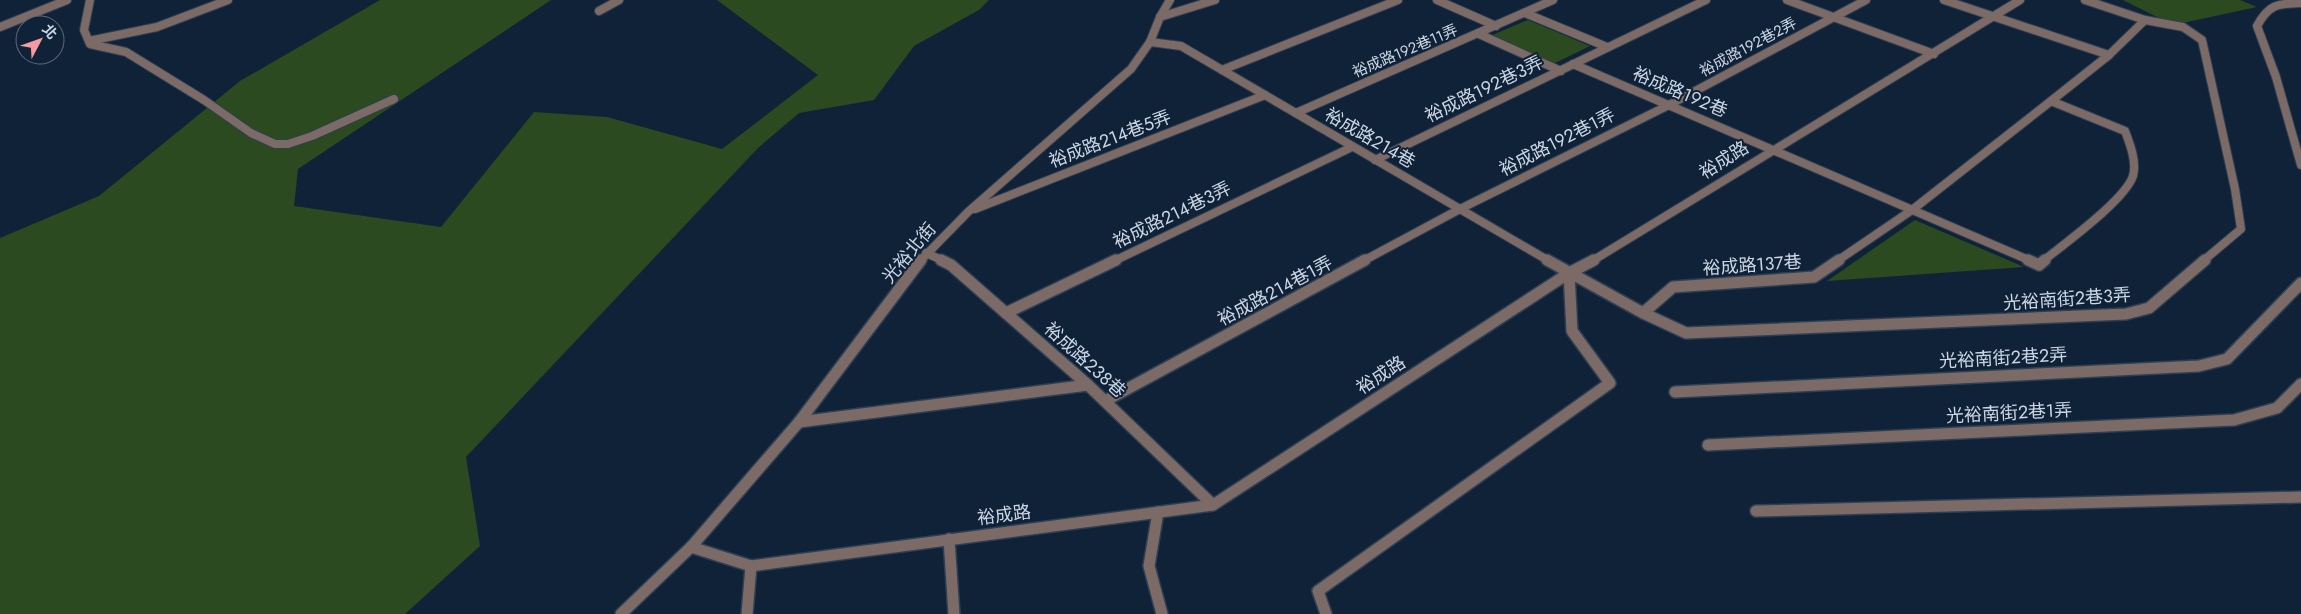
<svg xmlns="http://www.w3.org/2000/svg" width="2301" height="614" font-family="Jost,'Noto Sans TC',sans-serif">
<rect width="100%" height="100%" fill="#102238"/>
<g fill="#2b4a20">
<polygon points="380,0 551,0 298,169 294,206 441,227 534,112 607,117 722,149 818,75 717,0 989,0 979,10 914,46 874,100 799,113 758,148 466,457 480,546 405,614 0,614 0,238 99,196 240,81"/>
<polygon points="2123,0 2240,0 2257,7 2173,25"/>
<polygon points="1528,20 1590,46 1553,64 1490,36"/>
<polygon points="1915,220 2024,267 1827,281"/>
</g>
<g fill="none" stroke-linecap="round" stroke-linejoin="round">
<defs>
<g id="service-far1">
<polyline points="90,0 84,30 90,44 126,52 204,100 251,133 275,144 288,144 312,136 394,99"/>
<path d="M 2301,3 C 2277,4 2269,4 2257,26 L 2276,77 L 2301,165"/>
<polyline points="599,11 619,0"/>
<polyline points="89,41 157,27 228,0"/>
<polyline points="1837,261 1912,210 2051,101"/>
<path d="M 2043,261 C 2064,244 2125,200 2133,176 C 2137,162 2130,144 2125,131 L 2051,101 L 2109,55"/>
</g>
<g id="service">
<polyline points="2039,265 2045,260"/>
<polyline points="1643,313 1673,287 1814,277 1839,260"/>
<polyline points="1675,392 2199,366 2227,359 2301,283"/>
<polyline points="1708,445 2234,420 2277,408 2301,384"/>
</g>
<g id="minor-far1">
<polyline points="1437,0 1496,26"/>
<polyline points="1787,0 1934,54"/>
<polyline points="1944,0 2109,55 2145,20"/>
<polyline points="2085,0 2145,20 2183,27 2202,40 2235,189 2241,229 2203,261"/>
<polyline points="1525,13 1607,47"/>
<polyline points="1160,17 1215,0"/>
<polyline points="1479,34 1561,71"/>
<polyline points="1150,42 1181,46 1549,261"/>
<polyline points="1573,64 2031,261"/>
<polyline points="1222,70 1398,0"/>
<polyline points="1296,113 1553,0"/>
<polyline points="1375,160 1706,0"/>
<polyline points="975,209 1265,95"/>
<polyline points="926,253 944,261"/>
<polyline points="920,261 968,212 1131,69 1150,42 1160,17 1170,0"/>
<polyline points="1114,261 1352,147"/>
<polyline points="1363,261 1460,209 1669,105 1866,0"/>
<polyline points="1592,261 2020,0"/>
</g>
<g id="minor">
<polyline points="941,260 951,265 1088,385 1213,505"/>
<polyline points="1547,260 1643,313 1686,333 2126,314 2149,308 2205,260"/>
<polyline points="2028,260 2039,265"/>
<polyline points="1006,313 1116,260"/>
<polyline points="1105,401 1365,260"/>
<polyline points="799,422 1088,385"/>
<polyline points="1756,511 2301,497"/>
<polyline points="1158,512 1149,566 1162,614"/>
<polyline points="949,539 954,614"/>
<polyline points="691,547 751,566 1213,505 1569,273 1594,260"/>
<polyline points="621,614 691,547 799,422 921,260"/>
<polyline points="747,614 751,566"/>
<polyline points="1326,614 1318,591 1610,383 1572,331 1569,273"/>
</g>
<polyline id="tertiary" points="0,27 67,0"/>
</defs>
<use href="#service-far1" stroke="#2e3f54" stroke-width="10"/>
<use href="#service" stroke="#2e3f54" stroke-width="14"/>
<use href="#minor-far1" stroke="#2e3f54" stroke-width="10"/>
<use href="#minor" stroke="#2e3f54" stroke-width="14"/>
<use href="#tertiary" stroke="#2e3f54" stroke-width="10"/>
<use href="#service-far1" stroke="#7b6a66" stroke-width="8"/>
<use href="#service" stroke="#7b6a66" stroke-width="11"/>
<use href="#minor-far1" stroke="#7b6a66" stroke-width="8"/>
<use href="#minor" stroke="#7b6a66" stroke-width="11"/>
<use href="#tertiary" stroke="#7b6a66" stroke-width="8"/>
</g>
<g text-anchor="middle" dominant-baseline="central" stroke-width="4" stroke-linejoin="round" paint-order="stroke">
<g font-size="15" fill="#cbd6e5" stroke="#102238">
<text transform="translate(1748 47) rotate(-28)">裕成路192巷2弄</text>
<text transform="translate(1405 51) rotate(-23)">裕成路192巷11弄</text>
</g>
<g font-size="18" fill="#cbd6e5" stroke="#102238">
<text transform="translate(1484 89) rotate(-26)">裕成路192巷3弄</text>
<text transform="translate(1680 92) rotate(23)">裕成路192巷</text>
<text transform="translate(1370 138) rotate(30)">裕成路214巷</text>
<text transform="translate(1110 139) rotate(-21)">裕成路214巷5弄</text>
<text transform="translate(1557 142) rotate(-27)">裕成路192巷1弄</text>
<text transform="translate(1724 160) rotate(-32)">裕成路</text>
<text transform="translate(1172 215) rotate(-26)">裕成路214巷3弄</text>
<text transform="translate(909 253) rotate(-50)">光裕北街</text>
<text transform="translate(1752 265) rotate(-4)">裕成路137巷</text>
<text transform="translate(1275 291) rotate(-28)">裕成路214巷1弄</text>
<text transform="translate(2067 299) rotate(-4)">光裕南街2巷3弄</text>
<text transform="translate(2003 358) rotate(-3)">光裕南街2巷2弄</text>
<text transform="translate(1085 360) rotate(42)">裕成路238巷</text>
<text transform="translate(1381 375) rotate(-33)">裕成路</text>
<text transform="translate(2009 413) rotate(-3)">光裕南街2巷1弄</text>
<text transform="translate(1004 515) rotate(-7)">裕成路</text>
</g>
</g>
<g transform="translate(40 40) rotate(49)"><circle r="24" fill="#102238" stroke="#5b6a7d"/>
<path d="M0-4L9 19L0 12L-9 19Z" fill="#f49aa2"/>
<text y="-8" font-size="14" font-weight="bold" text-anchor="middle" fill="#cbd6e5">北</text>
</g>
</svg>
